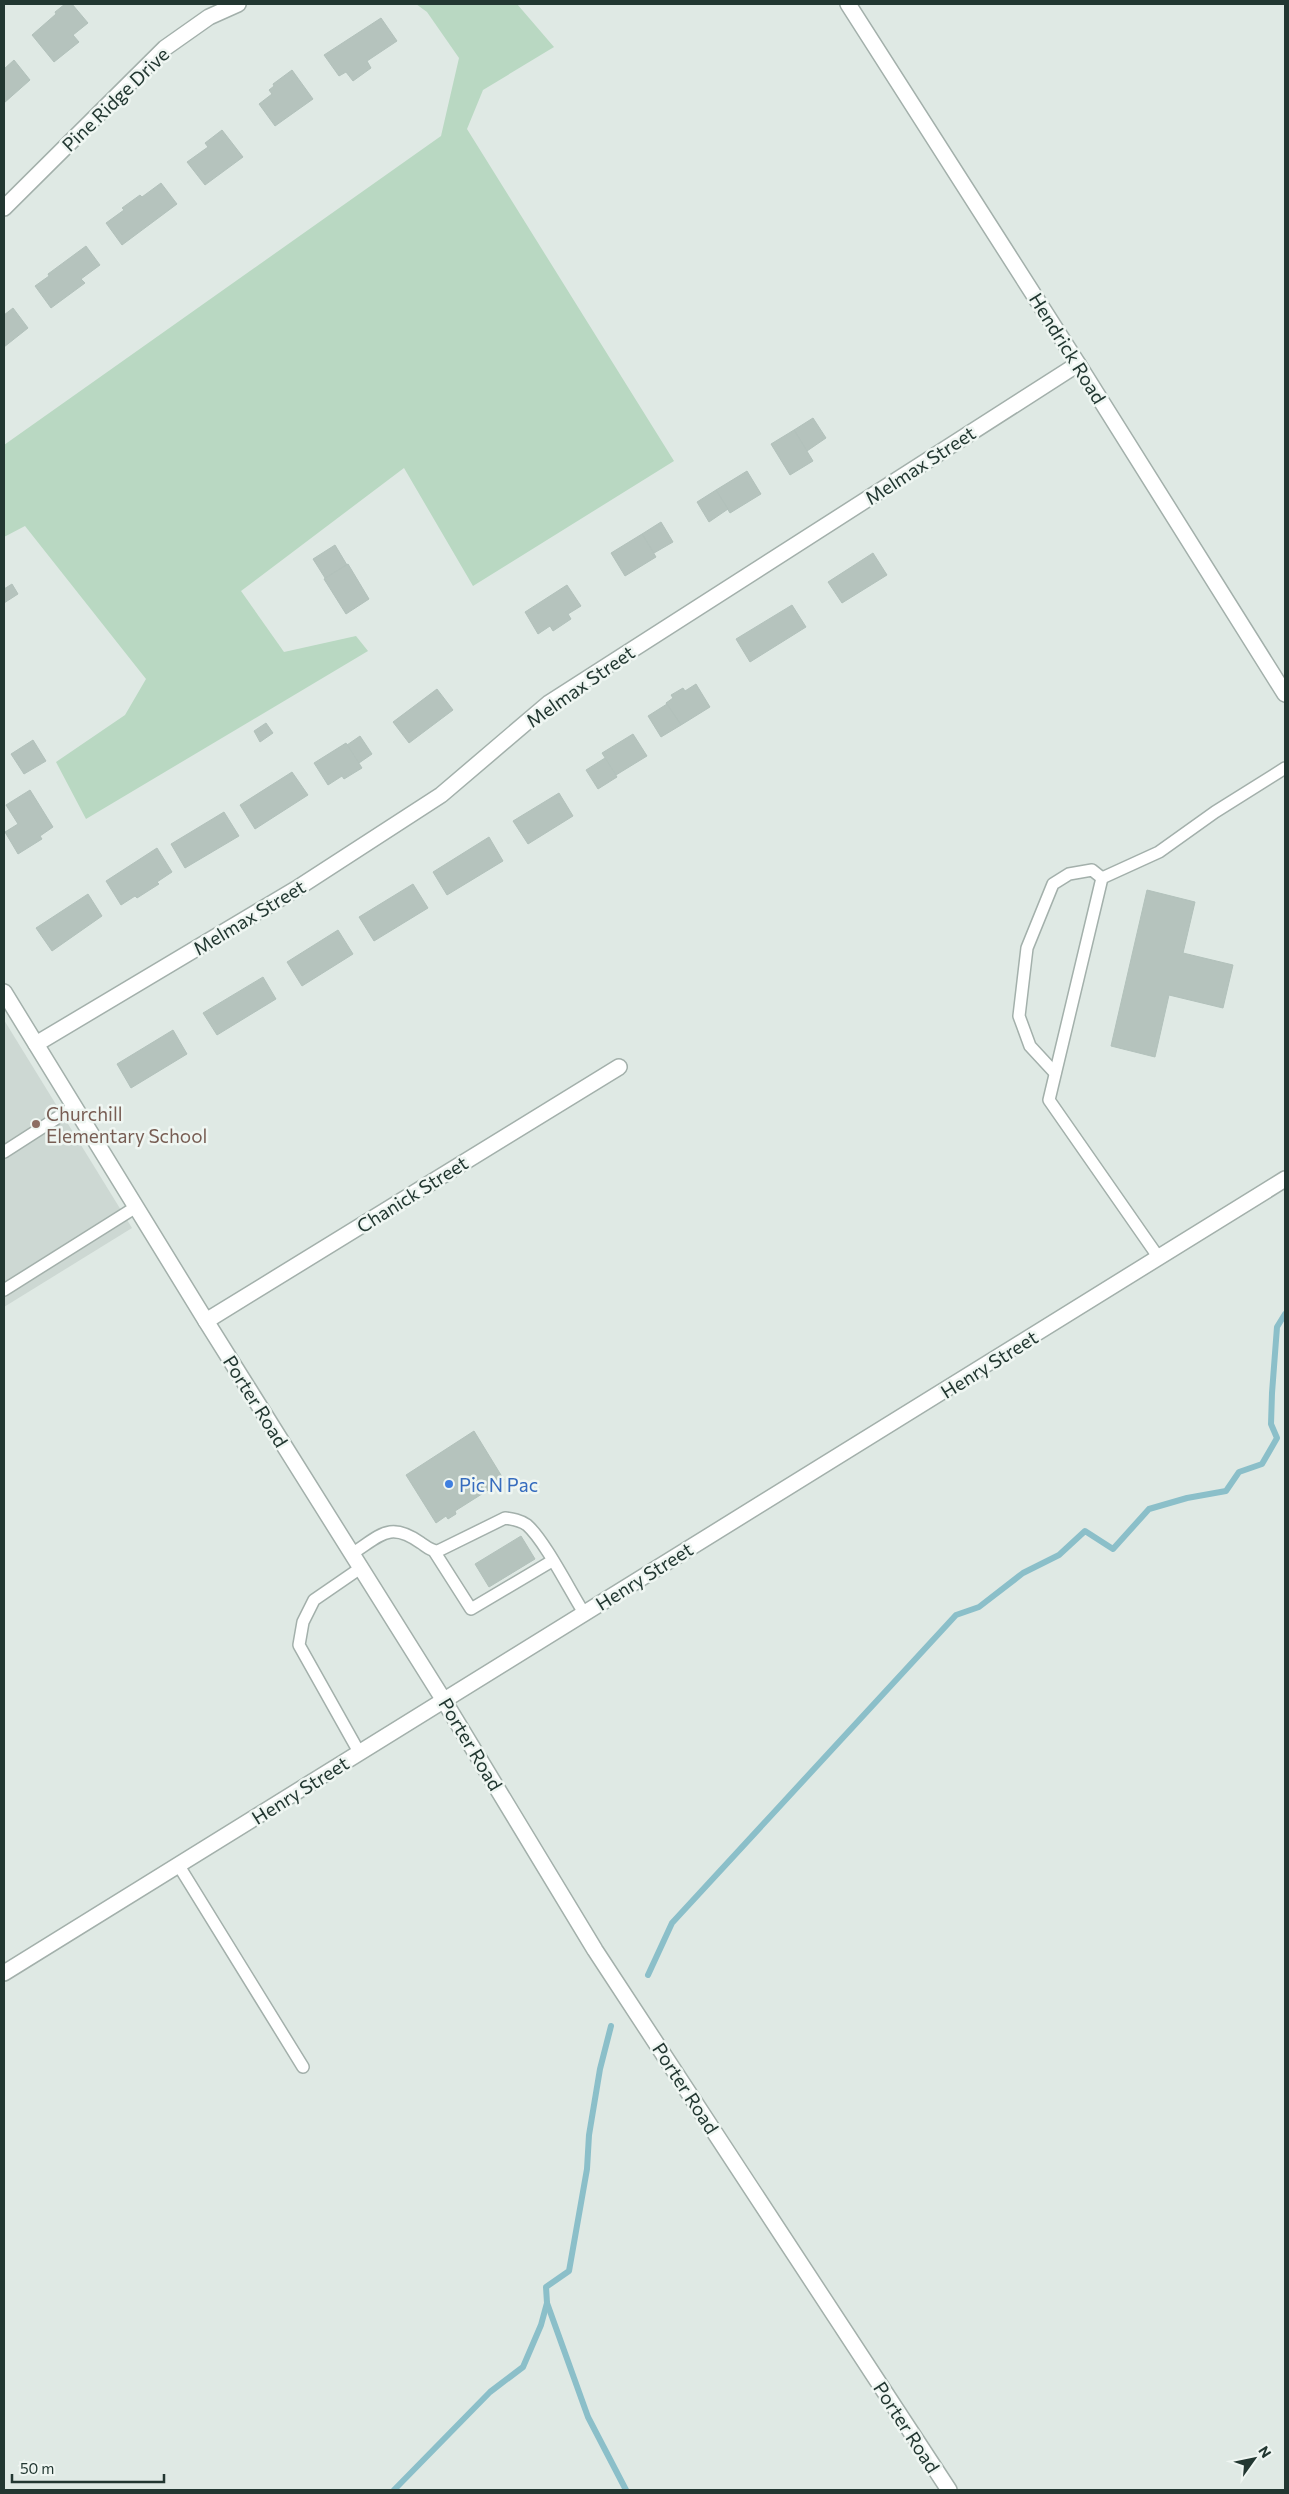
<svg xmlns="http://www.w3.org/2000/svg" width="1289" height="2494" font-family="Commissioner,sans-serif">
<rect width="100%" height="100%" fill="#dfe9e4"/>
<polygon fill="#cdd8d3" points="4,1020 132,1228 4,1307"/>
<polygon fill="#b9d8c2" points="416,4 517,4 554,47 483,90 467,129 674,461 473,586 404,468 241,591 284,652 356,636 368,651 86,819 56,762 125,715 146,679 25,526 4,537 4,445 441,136 459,58 427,12"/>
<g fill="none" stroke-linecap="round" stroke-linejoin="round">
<g stroke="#8bbfc9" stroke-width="6">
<polyline points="648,1975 672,1923 956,1615 979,1607 1023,1573 1059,1555 1085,1531 1113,1549 1149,1509 1187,1498 1226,1491 1239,1472 1262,1464 1277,1438 1271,1424 1272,1393 1277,1327 1285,1314"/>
<polyline points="611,2026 600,2069 589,2135 587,2169 569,2271 546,2287 547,2303 588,2417 626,2490"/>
<polyline points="394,2490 490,2392 523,2367 541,2325 547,2303"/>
</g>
</g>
<g fill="#b5c3bd" stroke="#b2c1bb">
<polygon points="65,4 72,4 88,23 73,35 79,42 54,62 32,35 56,14 55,12"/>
<polygon points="381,18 397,41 367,61 371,68 353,81 346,72 339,76 324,55"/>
<polygon points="14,60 30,80 4,103 4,69"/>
<polygon points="292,70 313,99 275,126 259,104 272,94 269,90 274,86 273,84"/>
<polygon points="222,130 243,157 205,185 187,162 208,147 205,143"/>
<polygon points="161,183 177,204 122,245 106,223 124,210 122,208 140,195 142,197"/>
<polygon points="86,246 100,265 81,279 85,283 51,308 35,286 49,276 48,274"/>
<polygon points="13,308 28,328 4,347 4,315"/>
<polygon points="813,418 826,438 807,451 794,430"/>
<polygon points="794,430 813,461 790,475 771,444"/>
<polygon points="747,471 761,494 730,513 716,490"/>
<polygon points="716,490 728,509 709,522 697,502"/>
<polygon points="661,522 673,542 654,553 642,534"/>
<polygon points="642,534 656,557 625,576 611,553"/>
<polygon points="335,545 347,565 325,578 313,559"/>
<polygon points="873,553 887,575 842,603 828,582"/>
<polygon points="348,564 369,599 346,614 324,579"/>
<polygon points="12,584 18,594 4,603 4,589"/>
<polygon points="567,585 581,606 568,614 571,619 553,631 550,626 538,634 525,612"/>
<polygon points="792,605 806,627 750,662 736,639"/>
<polygon points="696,684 710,707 681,725 666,703 673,698 671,695 683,688 685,691"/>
<polygon points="437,689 453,710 409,743 393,722"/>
<polygon points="667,704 681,725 661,737 648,716"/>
<polygon points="266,723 273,733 260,742 254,731"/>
<polygon points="633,734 647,756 616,775 602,753"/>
<polygon points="360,736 372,754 359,763 347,745"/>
<polygon points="33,740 46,761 24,774 11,754"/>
<polygon points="346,743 362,768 344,779 342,776 328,785 314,763"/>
<polygon points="605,758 617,777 598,789 586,770"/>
<polygon points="292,772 308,795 255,829 240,805"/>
<polygon points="30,790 53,827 40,836 42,839 18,854 5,832 18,824 6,805"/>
<polygon points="559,793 573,816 528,844 513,821"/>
<polygon points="224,812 239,836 185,868 171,844"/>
<polygon points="489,837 503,861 447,895 433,872"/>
<polygon points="157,848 172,872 157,882 159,884 137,898 135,896 121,905 106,881"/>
<polygon points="413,884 428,908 374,941 359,917"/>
<polygon points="1147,890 1195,902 1183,953 1233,965 1223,1008 1169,995 1155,1057 1111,1046"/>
<polygon points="88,894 102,916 52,951 36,928"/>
<polygon points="338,930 353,954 302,986 287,962"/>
<polygon points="263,977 276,999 217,1035 203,1013"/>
<polygon points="173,1030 187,1054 131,1088 117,1064"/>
<polygon points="474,1431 504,1480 455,1511 456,1514 448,1519 446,1516 436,1523 406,1475"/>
<polygon points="521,1536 535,1559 489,1587 475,1564"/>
</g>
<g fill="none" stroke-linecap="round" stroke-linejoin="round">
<defs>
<g id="service">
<polyline points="1055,1073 1030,1046 1019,1016 1027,948 1053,884 1069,874 1092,870 1102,878"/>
<polyline points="4,1152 74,1107"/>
<polyline points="1159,1258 1049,1100 1102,878 1159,852 1215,812 1285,768"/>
<polyline points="4,1290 136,1207"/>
<polyline points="434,1551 471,1609 552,1561"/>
<path d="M 353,1553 C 381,1535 390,1521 421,1543 C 427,1547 431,1551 438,1551 L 505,1518 C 513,1519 520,1520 527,1525 C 545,1541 570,1591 584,1613"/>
<polyline points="359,1752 299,1645 303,1622 314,1600 362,1567"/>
<polyline points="179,1866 303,2067"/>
</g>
<g id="minor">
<polyline points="848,4 1078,364 1285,694"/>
<polyline points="4,208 165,48 209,17 238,4"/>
<polyline points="36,1044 296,889 441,795 549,703 1078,364"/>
<polyline points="206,1321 619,1067"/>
</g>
<g id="tertiary">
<polyline points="4,992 206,1321 443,1699 595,1950 949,2490"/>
<polyline points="4,1973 1285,1179"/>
</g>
</defs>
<use href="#service" stroke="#a3b0ab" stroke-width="14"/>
<use href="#minor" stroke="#a3b0ab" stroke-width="18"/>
<use href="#tertiary" stroke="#a3b0ab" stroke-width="18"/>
<use href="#service" stroke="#fff" stroke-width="11"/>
<use href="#minor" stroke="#fff" stroke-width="15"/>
<use href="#tertiary" stroke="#fff" stroke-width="15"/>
</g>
<circle fill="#8d6e63" stroke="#eff6f2" stroke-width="2" cx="36" cy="1124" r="5"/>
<circle fill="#3f7fe0" stroke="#eff6f2" stroke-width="2" cx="449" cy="1484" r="5"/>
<g text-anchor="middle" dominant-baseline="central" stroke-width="5" stroke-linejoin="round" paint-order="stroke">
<g font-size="19" fill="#223731" stroke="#eff6f2">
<text transform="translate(115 99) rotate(-44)">Pine Ridge Drive</text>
<text transform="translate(1068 348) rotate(58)">Hendrick Road</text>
<text transform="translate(920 465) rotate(-33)">Melmax Street</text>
<text transform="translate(580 686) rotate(-35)">Melmax Street</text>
<text transform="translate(249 917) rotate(-31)">Melmax Street</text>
<text transform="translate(412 1194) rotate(-32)">Chanick Street</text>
<text transform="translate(989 1364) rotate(-32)">Henry Street</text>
<text transform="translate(256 1401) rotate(58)">Porter Road</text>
<text transform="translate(644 1576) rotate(-32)">Henry Street</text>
<text transform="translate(471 1744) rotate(59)">Porter Road</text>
<text transform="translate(300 1790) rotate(-32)">Henry Street</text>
<text transform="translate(686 2088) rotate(57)">Porter Road</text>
<text transform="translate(907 2427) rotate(57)">Porter Road</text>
</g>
<g font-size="19" fill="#785e54" stroke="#eff6f2" text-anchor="start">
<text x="46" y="1113">Churchill<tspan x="46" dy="22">Elementary School</tspan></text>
</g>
<g font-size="19" fill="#366cbe" stroke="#eff6f2" text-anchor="start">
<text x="459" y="1484">Pic N Pac</text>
</g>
</g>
<rect width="1289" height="2494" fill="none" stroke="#223731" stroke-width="10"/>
<g transform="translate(1254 2459) rotate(57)" stroke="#eff6f2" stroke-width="4" paint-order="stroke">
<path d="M0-4L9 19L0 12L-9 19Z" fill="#223731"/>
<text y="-8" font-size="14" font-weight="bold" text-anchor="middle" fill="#223731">N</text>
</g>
<path d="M12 2474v8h152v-8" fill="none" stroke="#223731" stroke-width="2.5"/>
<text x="20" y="2474" font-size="15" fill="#223731" stroke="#eff6f2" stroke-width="4" paint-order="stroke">50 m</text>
</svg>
